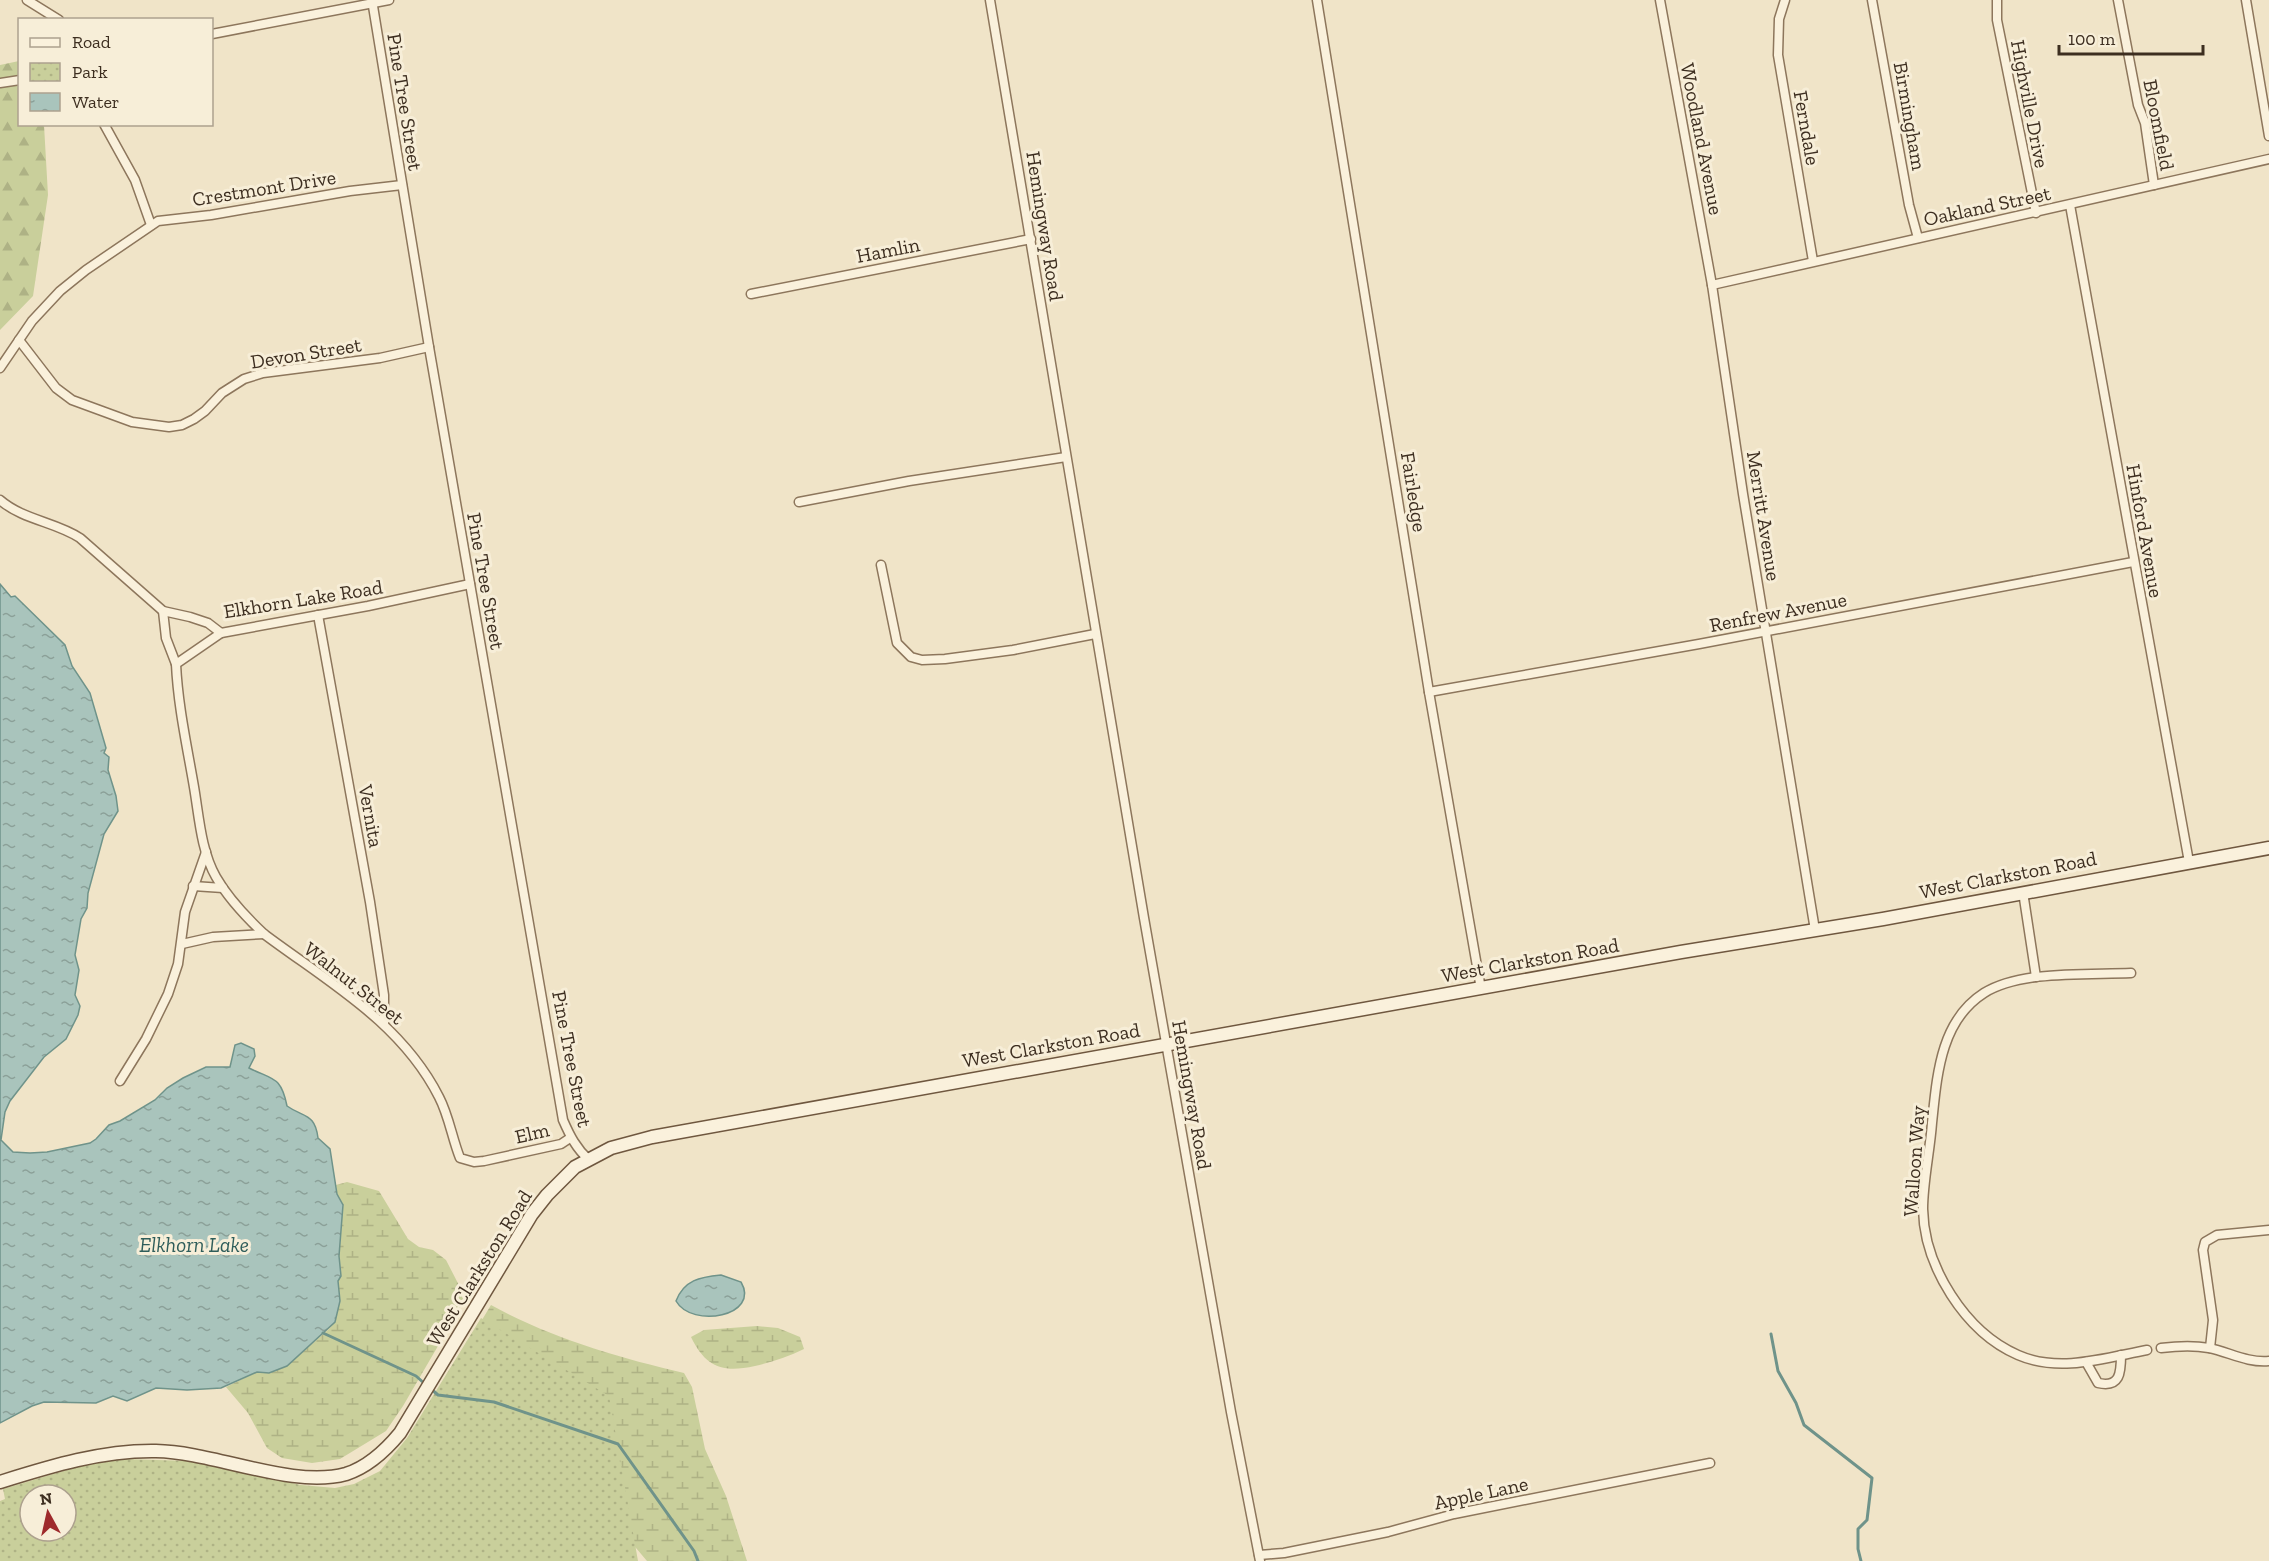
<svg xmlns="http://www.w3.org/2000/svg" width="2269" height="1561" font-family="'Zilla Slab',serif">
<defs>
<pattern id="forest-firs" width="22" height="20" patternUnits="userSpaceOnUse" patternTransform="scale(1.5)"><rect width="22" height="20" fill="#c9cf9b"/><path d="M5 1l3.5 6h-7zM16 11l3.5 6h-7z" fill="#aeb285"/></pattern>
<pattern id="wetland-marsh" width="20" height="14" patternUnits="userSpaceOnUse" patternTransform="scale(1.5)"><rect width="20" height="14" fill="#c9cf9b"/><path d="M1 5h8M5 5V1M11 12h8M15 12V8" fill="none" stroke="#aeb285"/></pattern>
<pattern id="park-dots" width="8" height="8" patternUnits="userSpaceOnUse" patternTransform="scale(1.5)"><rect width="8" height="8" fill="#c9cf9b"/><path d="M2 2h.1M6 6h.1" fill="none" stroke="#aeb285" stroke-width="1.8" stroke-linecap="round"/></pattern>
<pattern id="water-ripples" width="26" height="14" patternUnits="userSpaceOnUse" patternTransform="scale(1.5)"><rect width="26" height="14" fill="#a9c4bc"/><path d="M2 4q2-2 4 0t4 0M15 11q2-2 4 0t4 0" fill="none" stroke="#8ba098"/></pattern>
</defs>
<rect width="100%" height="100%" fill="#f0e4c8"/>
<polygon fill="url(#forest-firs)" points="19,61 20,124 44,125 48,195 33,296 0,330 0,65"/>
<g fill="url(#wetland-marsh)">
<polygon points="347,1182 379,1191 408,1239 419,1247 433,1250 446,1260 464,1295 459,1310 403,1406 386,1431 340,1459 312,1463 282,1458 267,1448 248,1413 226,1387 257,1372 272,1372 287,1366 329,1329 335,1322 340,1301 338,1281 341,1276 339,1256 343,1205 337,1194 336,1185"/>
<path d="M 491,1305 C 551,1338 617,1357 684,1373 L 692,1387 L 705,1449 L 726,1496 L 747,1561 L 647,1561 L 636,1548 L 619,1534 L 398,1459 Z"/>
<path d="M 757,1326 L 778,1328 L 800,1337 L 804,1349 C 788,1357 772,1362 755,1366 C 723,1373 706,1368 691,1337 L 704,1330 Z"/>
</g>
<path fill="url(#park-dots)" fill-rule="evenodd" d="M 481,1318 L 609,1396 L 638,1561 L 0,1561 L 0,1501 L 5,1499 L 3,1489 L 80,1466 L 124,1459 L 190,1461 L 301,1485 L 335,1488 L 354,1484 L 380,1471 L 407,1438 ZM 30,1495 L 66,1495 L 66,1531 L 30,1531 Z"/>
<g fill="url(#water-ripples)" stroke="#6f938a" stroke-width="1.5">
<path d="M 0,584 L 11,597 L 15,596 L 65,645 L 72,666 L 90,693 L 106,748 L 104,753 L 109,757 L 108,770 L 116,796 L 118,811 L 104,834 L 88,893 L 87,908 L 81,919 L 75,955 L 79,970 L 75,995 L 80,1006 L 78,1015 L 66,1039 L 44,1057 L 10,1101 L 5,1112 L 1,1140 L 13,1152 L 30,1153 L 47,1152 L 90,1143 L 96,1139 L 109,1125 L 120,1121 L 155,1100 L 167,1088 L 183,1078 L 206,1067 L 230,1067 L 235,1045 L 241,1043 L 254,1049 L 255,1056 L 249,1068 C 273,1080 281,1076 287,1106 C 304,1118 315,1113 318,1138 L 330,1149 L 337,1194 L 343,1205 L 339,1256 L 341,1276 L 338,1281 L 340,1301 L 335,1322 L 287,1366 L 269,1373 L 257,1372 L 221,1388 L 187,1390 L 156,1388 L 127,1401 L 113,1396 L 96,1403 L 44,1402 L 32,1406 L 0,1423 Z"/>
<path d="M 721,1275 L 741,1282 C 761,1316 692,1329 676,1301 C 684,1280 700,1277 721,1275 Z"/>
</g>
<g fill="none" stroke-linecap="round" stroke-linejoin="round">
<g stroke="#6f938a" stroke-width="3">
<polyline points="323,1333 416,1376 425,1384"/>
<polyline points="1771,1334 1778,1371 1796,1403 1804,1425 1872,1478 1867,1520 1858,1529 1858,1549 1861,1561"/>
<polyline points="430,1388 438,1395 494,1402 618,1444 694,1551 698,1561"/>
</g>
<defs>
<g id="street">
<polyline points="27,0 59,20"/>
<path d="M 372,0 L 429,347 L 563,1120 C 570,1136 576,1148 589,1160"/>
<polyline points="990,0 1144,918 1231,1412 1260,1561"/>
<polyline points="1317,0 1429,692 1481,989"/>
<polyline points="1660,0 1712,285 1743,494 1815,930"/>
<polyline points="1785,0 1779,19 1778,55 1813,261"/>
<polyline points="1872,0 1909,205 1918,238"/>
<polyline points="1997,0 1997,20 2036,213"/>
<polyline points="2118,0 2138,105 2145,123 2154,185"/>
<polyline points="2246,0 2269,136"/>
<polyline points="212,34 389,0"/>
<polyline points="0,83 20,80"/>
<polyline points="104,124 135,180 151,225"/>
<polyline points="2070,205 2189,862"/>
<polyline points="1712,285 2269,159"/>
<polyline points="751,294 1031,239"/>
<polyline points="19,340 56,388 72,400 132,422 169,427 182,425 194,419 205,411 222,393 244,379 263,373 380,358 429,347"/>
<polyline points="0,368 32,321 60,291 86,270 158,221 211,215 350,191 402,185"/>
<path d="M 0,500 C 23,520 56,522 80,538 L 163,611 L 190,617 L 208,623 L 221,633 L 368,606 L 470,584"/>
<polyline points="799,502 909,481 1066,457"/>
<polyline points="881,565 897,643 911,657 922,660 945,659 1013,650 1095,634"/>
<polyline points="163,611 166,638 176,664"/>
<polyline points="318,615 370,902 384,995 384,1024"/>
<path d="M 221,633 L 176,664 C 178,706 187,746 194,787 C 199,816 201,851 216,877 C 228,898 246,917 264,934 C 328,982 401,1022 439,1097 C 449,1116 452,1138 460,1158 L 474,1162 L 484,1161 L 561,1144 L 570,1138"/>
<polyline points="1429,692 1699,644 2133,562"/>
<polyline points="193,886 223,888"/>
<polyline points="2023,892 2036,977"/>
<polyline points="182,944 213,937 264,934"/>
<path d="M 2131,973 C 2088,975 2021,970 1984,993 C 1940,1021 1937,1076 1932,1123 C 1930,1151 1923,1182 1923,1209 C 1924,1266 1965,1332 2018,1355 C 2059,1373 2105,1358 2147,1350"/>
<polyline points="120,1081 146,1039 168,994 178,964 185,912 206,852"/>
<path d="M 2161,1348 C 2177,1346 2193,1345 2209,1348 C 2229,1352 2247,1363 2269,1361"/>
<polyline points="2210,1348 2213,1320 2203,1250 2205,1242 2217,1235 2269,1230"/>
<path d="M 2086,1362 L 2098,1383 C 2120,1388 2121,1373 2121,1355"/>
<polyline points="1259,1555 1284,1553 1388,1532 1454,1514 1710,1463"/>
</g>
<path id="secondary" d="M 0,1482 C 51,1466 103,1450 156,1451 C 215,1452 292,1489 346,1474 C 368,1467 386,1450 400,1433 L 532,1214 L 547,1195 L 575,1167 L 611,1148 L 652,1137 L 1681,952 L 1883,919 L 2269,848"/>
</defs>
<use href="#street" stroke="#8d765c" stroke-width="11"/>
<use href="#secondary" stroke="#6f573f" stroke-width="15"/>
<use href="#street" stroke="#faf1dc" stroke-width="8"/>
<use href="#secondary" stroke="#faf1dc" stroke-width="12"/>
</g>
<g text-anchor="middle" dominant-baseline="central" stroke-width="6" stroke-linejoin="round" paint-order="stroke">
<g font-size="20" fill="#3d2e20" stroke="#f7eed8">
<text transform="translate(405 102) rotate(81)">Pine Tree Street</text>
<text transform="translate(2030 104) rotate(79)">Highville Drive</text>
<text transform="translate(1910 116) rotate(80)">Birmingham</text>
<text transform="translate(2159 125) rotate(79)">Bloomfield</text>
<text transform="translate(1807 128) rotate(80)">Ferndale</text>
<text transform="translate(1702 139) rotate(79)">Woodland Avenue</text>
<text transform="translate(264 188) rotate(-9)">Crestmont Drive</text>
<text transform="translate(1987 206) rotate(-12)">Oakland Street</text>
<text transform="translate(1045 226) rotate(81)">Hemingway Road</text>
<text transform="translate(888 250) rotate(-11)">Hamlin</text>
<text transform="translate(306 353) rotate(-9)">Devon Street</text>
<text transform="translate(1414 492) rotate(81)">Fairledge</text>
<text transform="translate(1764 516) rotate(81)">Merritt Avenue</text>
<text transform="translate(2145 531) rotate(80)">Hinford Avenue</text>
<text transform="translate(486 581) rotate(80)">Pine Tree Street</text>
<text transform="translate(303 599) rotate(-9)">Elkhorn Lake Road</text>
<text transform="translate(1778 612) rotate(-11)">Renfrew Avenue</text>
<text transform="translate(371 816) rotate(80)">Vernita</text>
<text transform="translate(2008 875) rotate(-11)">West Clarkston Road</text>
<text transform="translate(1530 960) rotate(-10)">West Clarkston Road</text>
<text transform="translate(354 983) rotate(38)">Walnut Street</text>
<text transform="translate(1051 1045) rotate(-10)">West Clarkston Road</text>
<text transform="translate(572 1059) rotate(79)">Pine Tree Street</text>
<text transform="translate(1192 1095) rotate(80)">Hemingway Road</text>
<text transform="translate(532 1133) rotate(-13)">Elm</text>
<text transform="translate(1914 1161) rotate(-86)">Walloon Way</text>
<text transform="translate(479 1268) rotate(-58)">West Clarkston Road</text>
<text transform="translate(1481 1493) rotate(-12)">Apple Lane</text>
</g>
<g font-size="21" font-style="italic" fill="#2f5d5a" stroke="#f7eed8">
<text x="194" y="1244">Elkhorn Lake</text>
</g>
</g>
<rect x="18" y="18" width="195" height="108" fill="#f7eed8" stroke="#ada18e" stroke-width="1.5"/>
<rect x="30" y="38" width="30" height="9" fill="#faf1dc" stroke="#ada18e" stroke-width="1.5"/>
<text x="72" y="48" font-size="18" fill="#3d2e20">Road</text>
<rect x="30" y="63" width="30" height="18" fill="url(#park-dots)" stroke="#ada18e" stroke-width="1.5"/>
<text x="72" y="78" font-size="18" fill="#3d2e20">Park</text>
<rect x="30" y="93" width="30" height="18" fill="url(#water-ripples)" stroke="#ada18e" stroke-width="1.5"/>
<text x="72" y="108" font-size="18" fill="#3d2e20">Water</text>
<g transform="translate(48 1513) rotate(352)"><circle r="28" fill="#f7eed8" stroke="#ada18e" stroke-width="1.5"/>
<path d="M0-4.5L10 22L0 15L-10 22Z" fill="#9e2a2b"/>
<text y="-9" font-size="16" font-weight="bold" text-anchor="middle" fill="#3d2e20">N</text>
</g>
<path d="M2059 45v9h144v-9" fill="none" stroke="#3d2e20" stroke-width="3"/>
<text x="2068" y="45" font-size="18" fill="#3d2e20" stroke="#f7eed8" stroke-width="4.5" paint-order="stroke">100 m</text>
</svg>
